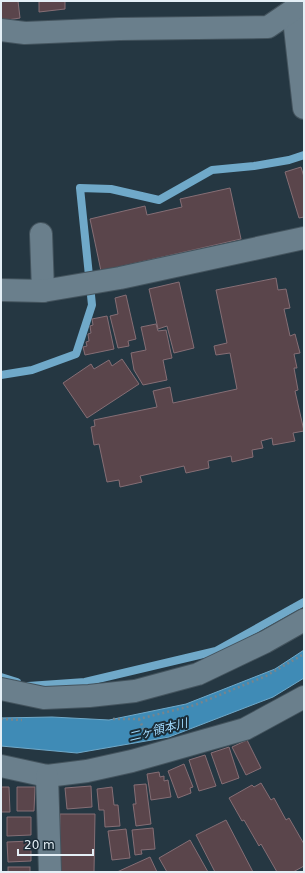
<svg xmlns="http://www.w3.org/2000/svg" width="305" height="873" font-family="'DejaVu Sans','Noto Sans JP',sans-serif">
<rect width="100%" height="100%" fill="#253742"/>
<polygon fill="#3f8bb6" stroke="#70a9c9" points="304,650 304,678 273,697 169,737 77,753 1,746 1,718 52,717 109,720 186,704 275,669"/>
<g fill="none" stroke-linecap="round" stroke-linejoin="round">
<g stroke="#70a9c9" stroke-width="8">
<polyline points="1,375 32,370 76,354 92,305 80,188 111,189 159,200 212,170 254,166 289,160 304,155"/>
<polyline points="1,677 17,682"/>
<polyline points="28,686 85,682 216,651 304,602"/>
</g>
</g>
<g fill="#5a454b" stroke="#856e75">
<polygon points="1,1 18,1 20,18 1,21"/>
<polygon points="39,1 65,1 65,9 39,12"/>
<polygon points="301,167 304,177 304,217 299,218 285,172"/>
<polygon points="230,188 241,239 101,271 90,219 145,206 147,215 182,207 180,199"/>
<polygon points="276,278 278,290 286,289 290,308 284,309 290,336 295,334 300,353 294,354 297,368 294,368 298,390 295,391 304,431 293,433 295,441 273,445 272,438 261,441 263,448 252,450 253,457 232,462 231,456 208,461 209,468 186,473 184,466 140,476 142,482 120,487 119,480 107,482 99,444 94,445 91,427 95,426 94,420 157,407 153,391 170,387 173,403 237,389 230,353 216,355 214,346 227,343 216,290"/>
<polygon points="179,282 194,348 174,353 167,326 158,329 149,289"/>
<polygon points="126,295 136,339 128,341 129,346 118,348 110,316 118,314 115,298"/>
<polygon points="107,316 114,349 85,355 83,347 87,346 86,342 89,341 88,334 91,333 90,326 93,325 92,319"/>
<polygon points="156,324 158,331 166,330 172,358 163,360 167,380 143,385 134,370 131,353 146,350 141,327"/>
<polygon points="122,359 139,384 87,418 63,383 91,364 94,369 109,360 112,366"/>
<polygon points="247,740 261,768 246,775 232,747"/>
<polygon points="229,747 239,778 222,784 211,753"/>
<polygon points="205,755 216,786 199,791 189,760"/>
<polygon points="184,764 193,787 190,788 191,793 178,798 168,771"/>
<polygon points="159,772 160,777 164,776 164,781 168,780 171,797 151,800 147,774"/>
<polygon points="261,783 271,800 274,798 286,820 289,818 304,844 304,866 293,872 277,872 261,844 259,846 244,820 242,821 229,798 252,785 254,787"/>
<polygon points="146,784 151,824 136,826 133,804 136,804 134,785"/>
<polygon points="91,786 92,807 67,809 65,788"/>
<polygon points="1,787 9,787 10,812 1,812"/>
<polygon points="17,787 35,787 34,811 17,811"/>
<polygon points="112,787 114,805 118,805 120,826 105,827 104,810 99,810 97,789"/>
<polygon points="60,814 95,814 94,872 59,872"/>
<polygon points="7,817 31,817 31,835 7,836"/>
<polygon points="226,820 253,872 215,872 196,835"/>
<polygon points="153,828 155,849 141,850 142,854 135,855 132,830"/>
<polygon points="126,829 130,858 112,860 108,831"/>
<polygon points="190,840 208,872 167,872 159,858"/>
<polygon points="31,841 31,861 8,862 7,842"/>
<polygon points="150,857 157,872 117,872"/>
<rect x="8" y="867" width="22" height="5"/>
</g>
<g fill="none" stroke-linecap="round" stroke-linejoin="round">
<defs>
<g id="minor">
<polyline points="293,10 304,108"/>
<polyline points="1,30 25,33 119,29 268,27 293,10 301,1"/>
<polyline points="41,234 43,291"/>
<polyline points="1,290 43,291 120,278 304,238"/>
<polyline points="1,689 44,698 89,696 135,691 198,674 265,642 304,620"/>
<polyline points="1,766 47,776 87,771 132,761 245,729 304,697"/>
<polyline points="47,776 50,872"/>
</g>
</defs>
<use href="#minor" stroke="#44545e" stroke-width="24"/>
<g stroke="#76858e" stroke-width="2.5" stroke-dasharray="2 3" stroke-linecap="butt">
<polyline points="1,719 22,720"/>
<polyline points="113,719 139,719 195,705 266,676 304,654"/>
<polyline points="139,719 145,732"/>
</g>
<use href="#minor" stroke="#6a7f8c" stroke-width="22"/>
</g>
<g text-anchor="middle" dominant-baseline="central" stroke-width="4" stroke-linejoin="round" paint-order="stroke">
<g font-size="12" font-style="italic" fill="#a1dbff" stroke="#1b2d38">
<text transform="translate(158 730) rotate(-14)">二ヶ領本川</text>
</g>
</g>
<rect width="305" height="873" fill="none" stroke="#e4eff6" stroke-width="4"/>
<path d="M18 849v6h75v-6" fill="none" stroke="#e4eff6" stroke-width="2"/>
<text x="24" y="849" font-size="12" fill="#e4eff6" stroke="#1b2d38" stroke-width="3" paint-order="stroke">20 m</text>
</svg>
